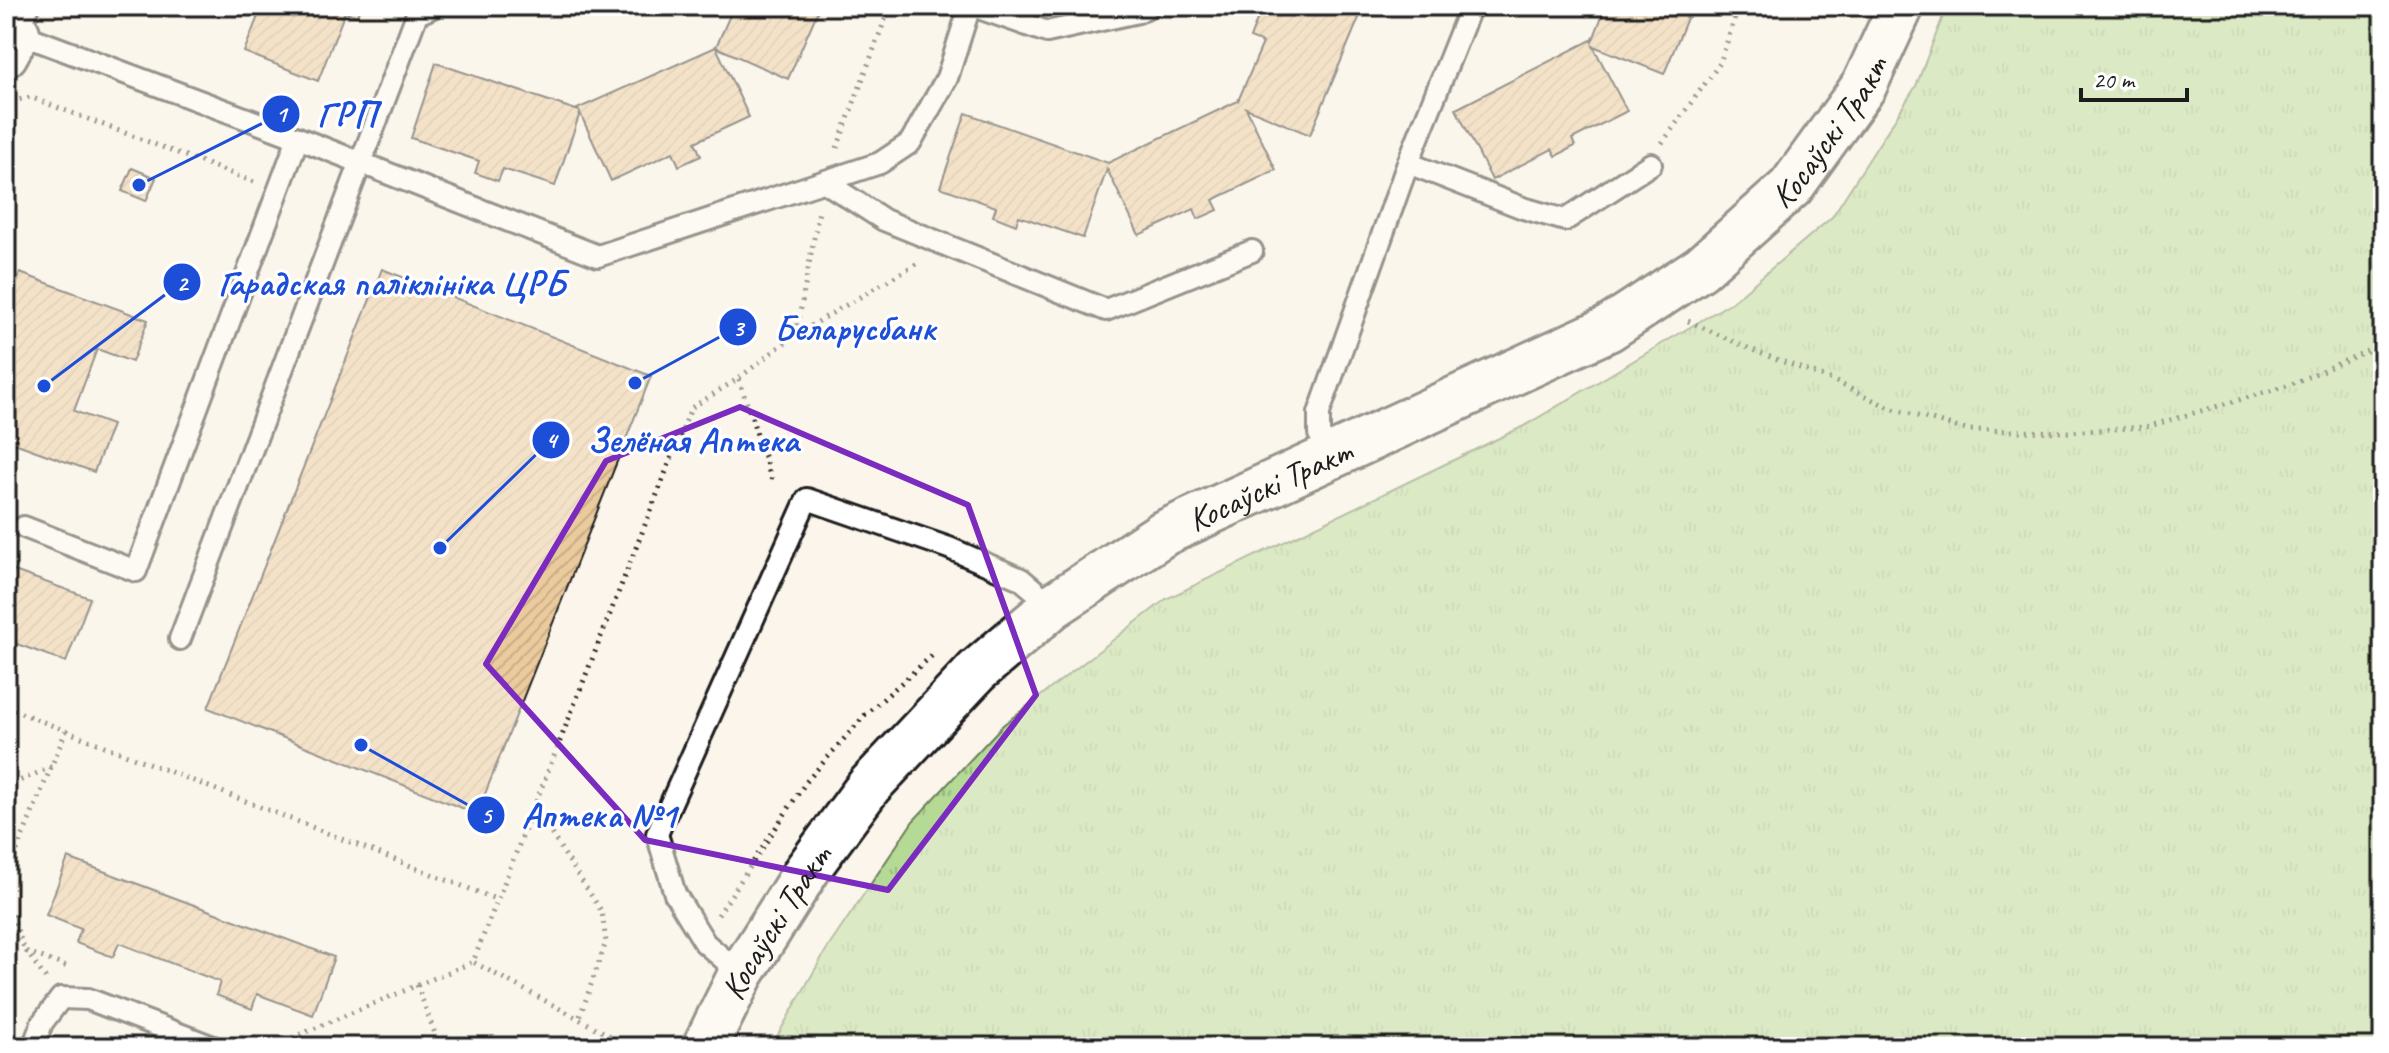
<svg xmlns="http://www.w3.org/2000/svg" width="2389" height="1053" font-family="Caveat,sans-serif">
<defs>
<pattern id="grass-tufts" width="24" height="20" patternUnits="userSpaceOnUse" patternTransform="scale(2)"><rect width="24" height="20" fill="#b4da95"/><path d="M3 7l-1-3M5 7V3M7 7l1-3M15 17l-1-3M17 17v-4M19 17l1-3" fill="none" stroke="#9aba80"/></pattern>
<pattern id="building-hatch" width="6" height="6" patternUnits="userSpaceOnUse" patternTransform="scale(2)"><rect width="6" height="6" fill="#ebcb9d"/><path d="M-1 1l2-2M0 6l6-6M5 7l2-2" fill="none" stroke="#c9ae87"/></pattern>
</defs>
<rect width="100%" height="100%" fill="#fbf5eb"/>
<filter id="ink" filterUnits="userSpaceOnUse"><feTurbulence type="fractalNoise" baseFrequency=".0125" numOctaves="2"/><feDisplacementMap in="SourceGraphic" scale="16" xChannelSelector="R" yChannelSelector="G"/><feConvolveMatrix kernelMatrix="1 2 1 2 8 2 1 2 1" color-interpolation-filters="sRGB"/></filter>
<g filter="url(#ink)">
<polygon fill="url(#grass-tufts)" stroke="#687b58" stroke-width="2" points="1947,6 2383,6 2383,1047 771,1047 825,952 913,821 1003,725 1166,599 1524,426 1732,302 1832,217 1916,86"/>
<g fill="url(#building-hatch)" stroke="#1c1c1c" stroke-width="2">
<polygon points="262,6 361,6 357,16 345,12 318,81 244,52"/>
<polygon points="734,6 820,6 788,79 716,47 749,117 695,142 701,156 679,166 673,152 611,181 580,113 555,186 503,169 498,181 475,173 479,161 411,138 436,63 579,111 577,109 716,47"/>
<polygon points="1278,6 1364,6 1310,135 1246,108 1276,170 1213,200 1218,210 1198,219 1194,209 1139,235 1107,169 1083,238 1019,216 1016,225 993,216 996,207 940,187 966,113 1108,163 1238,101 1263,43 1250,38 1260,12 1274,17"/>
<polygon points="1606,6 1692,6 1664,74 1593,46 1627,111 1572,139 1575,146 1556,156 1552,149 1492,180 1456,109 1591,40 1592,42"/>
<polygon points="132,168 156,178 146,201 122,191"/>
<polygon points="382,269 651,376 477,814 208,708"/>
<polygon points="20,273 148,320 132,362 97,349 74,411 112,425 94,472 6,440 6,312"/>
<polygon points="6,568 90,598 66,662 6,640"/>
<polygon points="68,858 334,957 313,1015 257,994 252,1009 216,995 220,982 119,943 113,957 76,943 81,929 46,915"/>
</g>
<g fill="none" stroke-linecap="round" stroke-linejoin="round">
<defs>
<g id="lane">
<polyline points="29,6 18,33 298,138 598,256 880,163 910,143 947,78 970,6"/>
<polyline points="973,6 1047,32 1138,12 1149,6"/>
<polyline points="1408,163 1523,208 1565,220 1651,164"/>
<polyline points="825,182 884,220 1106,310 1252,251"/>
<polyline points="1334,455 1319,434 1319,413 1408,163 1471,6"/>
<polyline points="24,527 136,571 298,138"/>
<polyline points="180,639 417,14 435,6"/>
<polyline points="741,974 705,943 675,894 657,834 807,499 949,548 1021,579 1053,606"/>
<polyline points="33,1047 42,1023 61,998 88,999 213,1047"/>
</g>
<polyline id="street" points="6,55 18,33"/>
<g id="secondary">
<path id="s1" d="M 705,1047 L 741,974 L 807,870 L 869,786 L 977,671 L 1053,606 L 1164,533 L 1608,329 L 1701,268 L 1791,187 L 1864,86 L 1901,6"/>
</g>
</defs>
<use href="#lane" stroke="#1c1c1c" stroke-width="26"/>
<use href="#street" stroke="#1c1c1c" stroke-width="48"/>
<use href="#secondary" stroke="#1c1c1c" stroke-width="50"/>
<g stroke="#1c1c1c" stroke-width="5" stroke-dasharray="2 6" stroke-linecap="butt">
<polyline points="6,107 13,101 30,97 254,182"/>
<polyline points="1662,143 1720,63 1739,6"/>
<polyline points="837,148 890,6"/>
<polyline points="1688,321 1757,352 1832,380 1890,408 1966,430 2067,432 2146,427 2287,386 2383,344"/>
<polyline points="797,334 916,264"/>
<polyline points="739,379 772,481"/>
<polyline points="6,707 66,731 6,877"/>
<polyline points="66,731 498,900"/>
<polyline points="6,787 53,766"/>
<polyline points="534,807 602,912 606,942 579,1019"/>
<polyline points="6,900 25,951 70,968"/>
<polyline points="718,915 806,782 865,715 935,653"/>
<polyline points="26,951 46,979"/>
<polyline points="417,985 440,1047"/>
<polyline points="239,1036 268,1047"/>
<polyline points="270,1047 473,962"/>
<polyline points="631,1047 473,962 691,408 739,378 796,334 819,211"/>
</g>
<use href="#lane" stroke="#fff" stroke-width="20"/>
<use href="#street" stroke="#fff" stroke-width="42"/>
<use href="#secondary" stroke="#fff" stroke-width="44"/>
</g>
</g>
<path d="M0 0H2389V1053H0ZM 740,407 L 968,505 L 1036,695 L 888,890 L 645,840 L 486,664 L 606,461 Z" fill="#fbf5eb" fill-opacity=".55" fill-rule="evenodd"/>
<path fill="none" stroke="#7b2cbf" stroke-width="6" stroke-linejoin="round" d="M 740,407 L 968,505 L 1036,695 L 888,890 L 645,840 L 486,664 L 606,461 Z"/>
<g text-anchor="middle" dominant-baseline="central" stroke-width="6" stroke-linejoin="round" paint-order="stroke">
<g font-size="34" fill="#1c1c1c" stroke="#fff">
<text stroke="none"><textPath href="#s1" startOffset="1488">Косаўскі Тракт</textPath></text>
<text stroke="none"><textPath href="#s1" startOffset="816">Косаўскі Тракт</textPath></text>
<text stroke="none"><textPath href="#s1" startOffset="144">Косаўскі Тракт</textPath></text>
</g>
</g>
<path fill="none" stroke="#1d4ed8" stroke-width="3" d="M139 185L281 114M44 386L182 282M635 383L738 327M440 548L551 440M361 745L486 815"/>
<g fill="#1d4ed8" stroke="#fff" stroke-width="3">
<circle cx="139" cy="185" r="8"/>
<circle cx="44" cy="386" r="8"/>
<circle cx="635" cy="383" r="8"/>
<circle cx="440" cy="548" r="8"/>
<circle cx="361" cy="745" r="8"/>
<circle cx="281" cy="114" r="20"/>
<circle cx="182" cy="282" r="20"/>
<circle cx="738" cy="327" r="20"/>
<circle cx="551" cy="440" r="20"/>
<circle cx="486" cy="815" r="20"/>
</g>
<g font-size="24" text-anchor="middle" font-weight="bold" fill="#fff">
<text x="281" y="122">1</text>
<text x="182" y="291">2</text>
<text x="738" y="336">3</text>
<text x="551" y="448">4</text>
<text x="486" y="823">5</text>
</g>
<g font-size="36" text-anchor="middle" font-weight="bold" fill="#1d4ed8" stroke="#fff" stroke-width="6" stroke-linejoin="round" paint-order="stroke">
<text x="347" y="126">ГРП</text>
<text x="392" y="295">Гарадская паліклініка ЦРБ</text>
<text x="855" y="340">Беларусбанк</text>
<text x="693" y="452">Зелёная Аптека</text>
<text x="599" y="827">Аптека №1</text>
</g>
<rect width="2389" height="1053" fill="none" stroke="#fff" stroke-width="32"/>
<rect x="16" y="16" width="2357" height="1021" fill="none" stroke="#1c1c1c" stroke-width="3" filter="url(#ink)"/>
<path d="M2081 88v12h106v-12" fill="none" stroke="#1c1c1c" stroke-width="4"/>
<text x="2093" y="88" font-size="24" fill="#1c1c1c" stroke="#ffffff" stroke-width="6" paint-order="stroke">20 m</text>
</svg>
